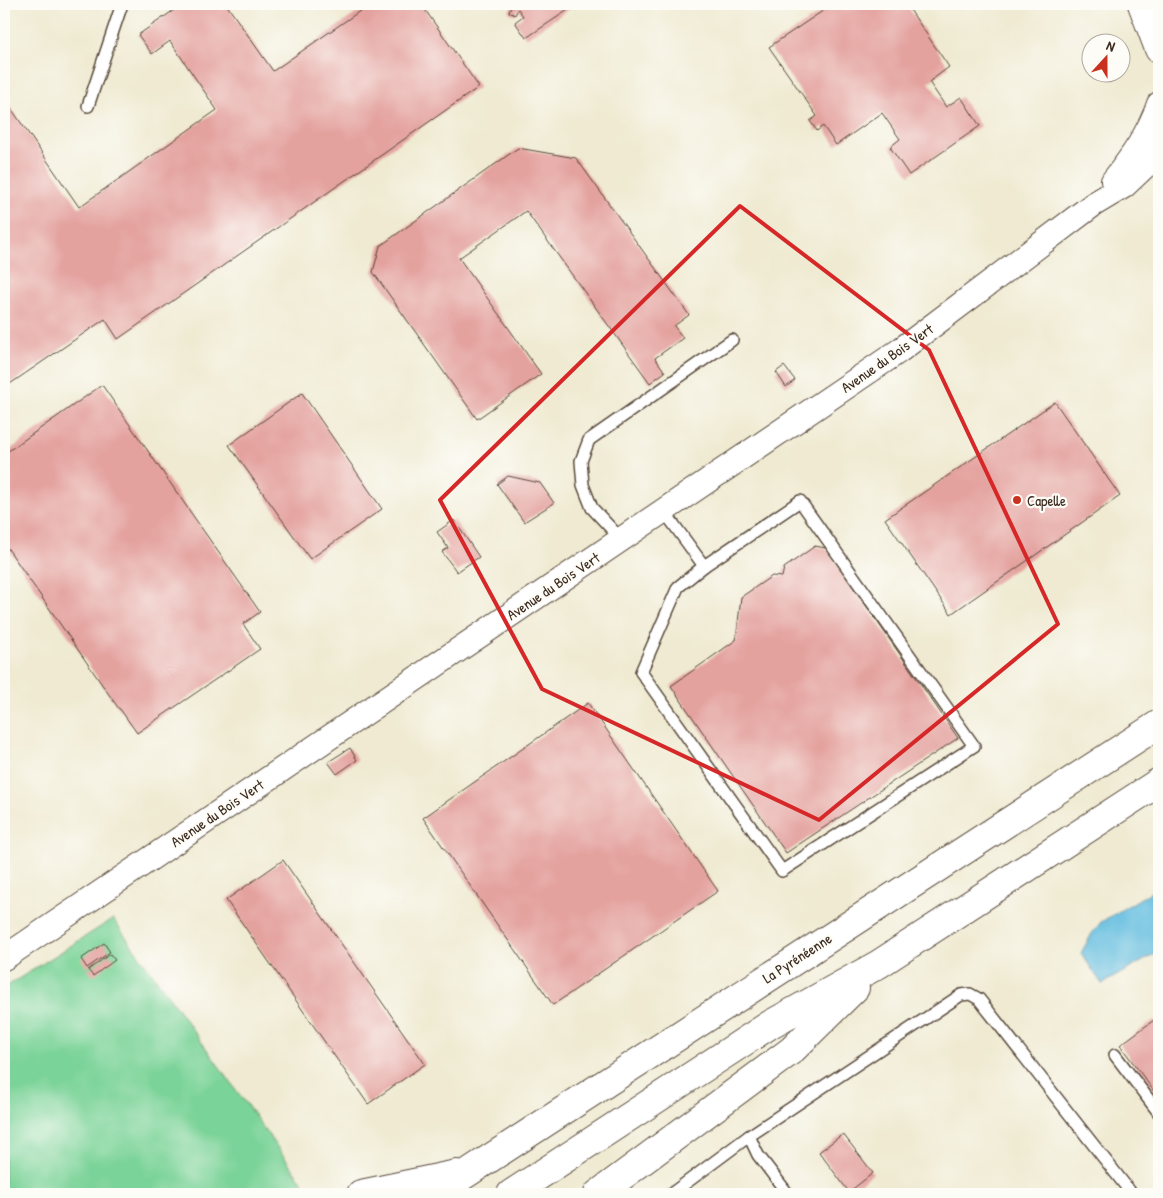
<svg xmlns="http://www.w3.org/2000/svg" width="1163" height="1198" font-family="'Patrick Hand',sans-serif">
<rect width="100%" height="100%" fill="#fdfcf7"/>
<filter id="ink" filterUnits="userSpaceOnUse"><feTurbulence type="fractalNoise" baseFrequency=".02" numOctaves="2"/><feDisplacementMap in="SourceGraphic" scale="10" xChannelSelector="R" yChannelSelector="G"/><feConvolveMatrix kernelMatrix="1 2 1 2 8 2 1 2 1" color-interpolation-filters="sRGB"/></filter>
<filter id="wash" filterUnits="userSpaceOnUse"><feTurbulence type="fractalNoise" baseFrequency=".0096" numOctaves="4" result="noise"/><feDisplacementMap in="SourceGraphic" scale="20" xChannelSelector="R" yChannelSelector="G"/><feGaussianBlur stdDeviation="1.12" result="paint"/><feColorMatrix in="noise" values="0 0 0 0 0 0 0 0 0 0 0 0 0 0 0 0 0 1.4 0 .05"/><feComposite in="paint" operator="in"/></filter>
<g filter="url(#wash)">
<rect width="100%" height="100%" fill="#efead1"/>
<polygon fill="#7ad398" stroke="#5a7e5b" points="113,919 311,1194 4,1194 4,988"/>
<polygon fill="#61bcdf" stroke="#4e737e" points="1159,890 1159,952 1102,984 1081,953 1091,935 1101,922 1151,892"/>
<g id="blocks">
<g fill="#e4a29f">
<polygon points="174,4 226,4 273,71 370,4 421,4 479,87 118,339 105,319 4,388 4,98 79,207 217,110 170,41 152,54 138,35 177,8"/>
<polygon points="514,4 577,4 526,38 515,22 523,16 518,9 515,15 509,12 511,7 516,6"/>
<polygon points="833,4 906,4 949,67 929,82 946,107 961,97 980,126 909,175 890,147 900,139 882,113 836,145 823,126 817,131 810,121 817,116 769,47"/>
<polygon points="518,148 576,158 689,315 674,326 683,338 655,358 665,372 650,383 526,211 459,258 541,374 477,419 373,272 380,246"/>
<polygon points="784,366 795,380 786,387 776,372"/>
<polygon points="102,385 260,612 243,624 260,649 137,733 120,709 119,709 4,543 4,454"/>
<polygon points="302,393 382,509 310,559 229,445"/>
<polygon points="1055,402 1120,496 951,614 885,519"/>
<polygon points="508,476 540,483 554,503 524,522 497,484"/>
<polygon points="454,520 479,557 457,572 442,552 448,548 437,532"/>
<polygon points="815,546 826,548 958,738 786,853 671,686 736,640 741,597 772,576 782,577 784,568"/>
<polygon points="588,703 718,891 553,1005 423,818"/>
<polygon points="350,748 357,760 337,774 328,762"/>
<polygon points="283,860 425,1064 368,1104 226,900"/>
<polygon points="104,943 110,952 87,968 81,959"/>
<polygon points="110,954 115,960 93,976 88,970"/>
<polygon points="1154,1020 1159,1026 1159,1098 1120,1045"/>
<polygon points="843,1134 873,1173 849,1192 819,1152"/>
</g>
</g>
</g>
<g filter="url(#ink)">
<use href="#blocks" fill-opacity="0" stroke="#564739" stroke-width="1"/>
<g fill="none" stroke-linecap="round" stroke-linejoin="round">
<defs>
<g id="lane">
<polyline points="88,106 122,4"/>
<polygon points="800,501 974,746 782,871 641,672 678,587 704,566"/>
<polyline points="664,511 704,566"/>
<polyline points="621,539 592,508 583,485 581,461 589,440 732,340"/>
<polyline points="1115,1055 1159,1113"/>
<polyline points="749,1136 758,1155 788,1194"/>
<polyline points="671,1194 749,1136 961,995 970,994 979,999 1132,1194"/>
</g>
<g id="street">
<path d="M 1113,181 C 1132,157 1149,133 1159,104"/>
<polyline points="4,958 899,351 1094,204 1124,186 1159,153"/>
</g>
<polyline id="secondary" points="1142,4 1159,49"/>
<g id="highway">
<polyline points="361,1194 457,1174"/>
<polyline points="435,1194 1159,724"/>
<polyline points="511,1194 771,1024 879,964 1159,782"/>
<polyline points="598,1194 792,1050 855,988"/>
</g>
</defs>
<use href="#lane" stroke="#564739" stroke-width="14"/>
<use href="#street" stroke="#564739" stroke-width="26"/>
<use href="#secondary" stroke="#564739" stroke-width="30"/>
<use href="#highway" stroke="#564739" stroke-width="30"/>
<use href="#lane" stroke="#fff" stroke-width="11"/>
<use href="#street" stroke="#fff" stroke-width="24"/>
<use href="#secondary" stroke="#fff" stroke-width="28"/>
<use href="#highway" stroke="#fff" stroke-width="28"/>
</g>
</g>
<path fill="none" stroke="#d62828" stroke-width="4" stroke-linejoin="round" d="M 740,206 L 929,350 L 1058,624 L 819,820 L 542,689 L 440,500 Z"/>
<circle fill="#c8321e" stroke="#fdfcf7" stroke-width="2" cx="1017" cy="500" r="5"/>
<g text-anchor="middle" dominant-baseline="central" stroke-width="4.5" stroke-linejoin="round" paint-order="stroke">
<g font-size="15" fill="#3b2a1e" stroke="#fdfcf7">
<text transform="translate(887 358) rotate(-35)">Avenue du Bois Vert</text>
<text transform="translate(553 586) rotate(-34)">Avenue du Bois Vert</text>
<text transform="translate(217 813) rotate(-34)">Avenue du Bois Vert</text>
<text transform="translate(797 958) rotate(-33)">La Pyrénéenne</text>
</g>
<g font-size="15" fill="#3b2a1e" stroke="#fdfcf7" text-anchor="start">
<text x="1027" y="500">Capelle</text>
</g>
</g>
<rect width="1163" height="1198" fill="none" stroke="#fdfcf7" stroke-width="20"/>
<g transform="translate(1106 58) rotate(21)"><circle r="24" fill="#fdfcf7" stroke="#afa8a0"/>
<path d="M0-4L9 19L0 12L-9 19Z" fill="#c8321e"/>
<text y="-8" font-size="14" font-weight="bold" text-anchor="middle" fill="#3b2a1e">N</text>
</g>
</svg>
